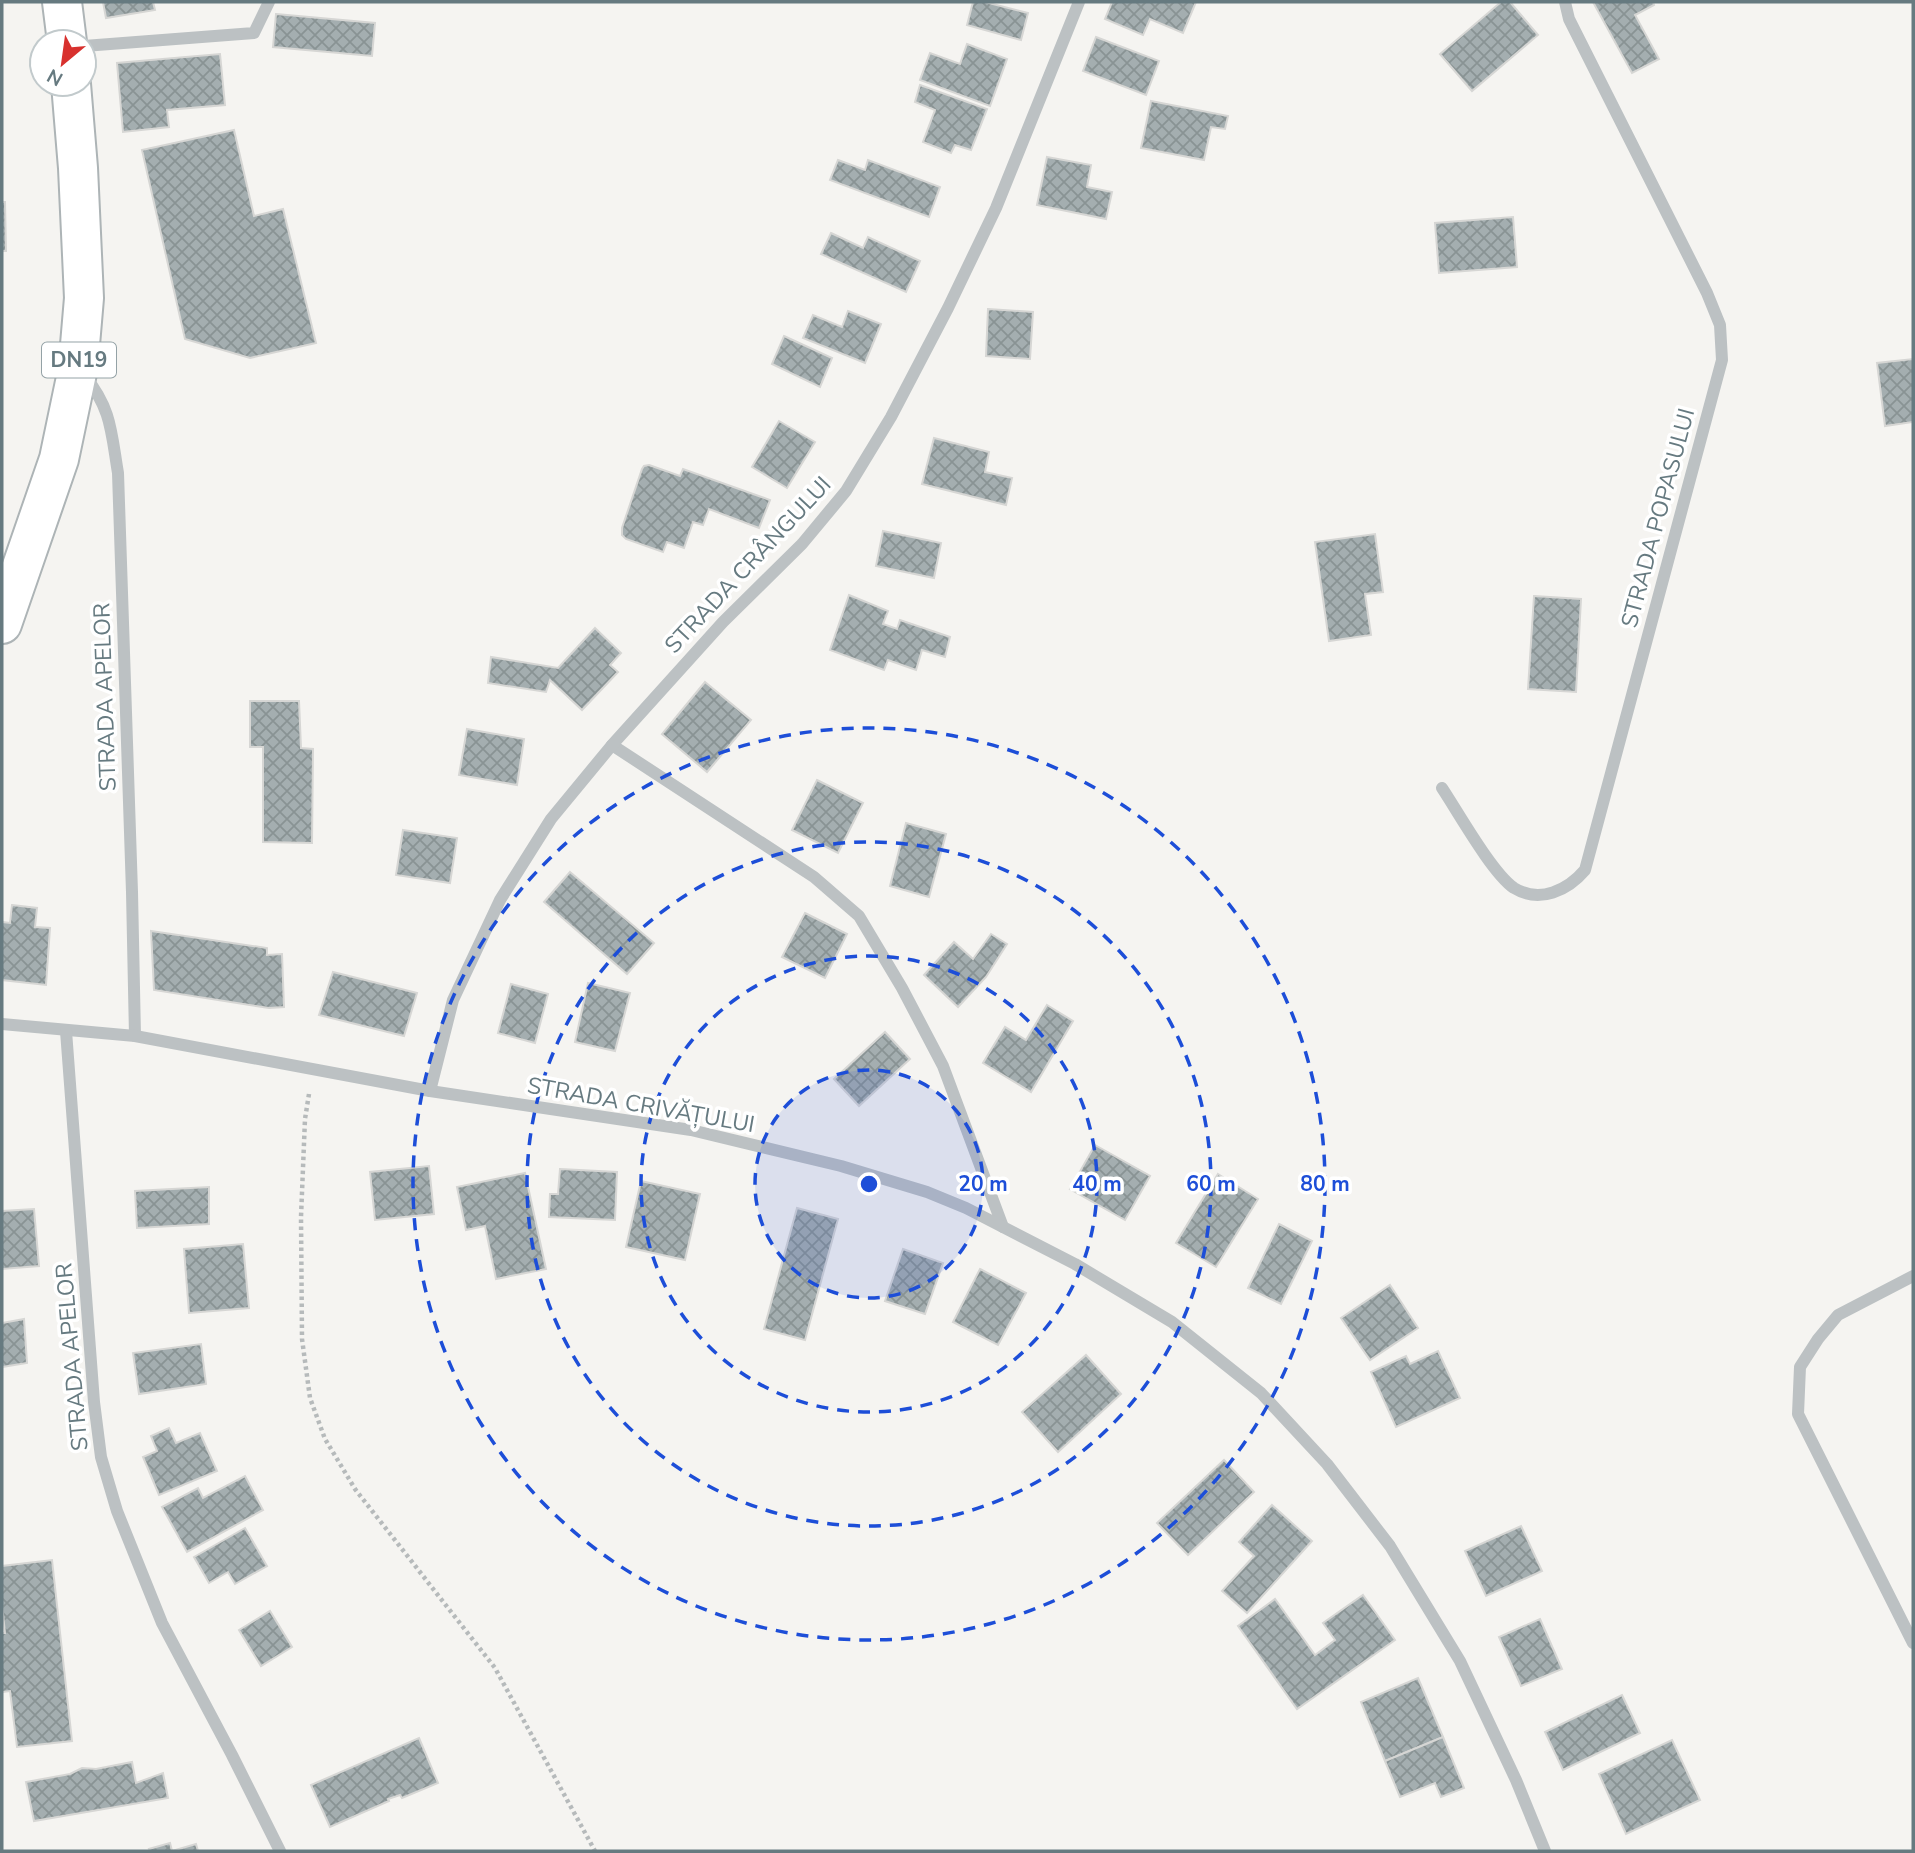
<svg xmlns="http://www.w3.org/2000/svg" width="1915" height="1853" font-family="'Nunito Sans',sans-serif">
<defs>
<pattern id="building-cross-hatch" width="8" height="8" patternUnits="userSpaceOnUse" patternTransform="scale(1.75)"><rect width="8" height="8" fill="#a4aeb0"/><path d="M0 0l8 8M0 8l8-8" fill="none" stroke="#899394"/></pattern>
</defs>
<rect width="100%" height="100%" fill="#f5f4f1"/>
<g fill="url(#building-cross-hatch)" stroke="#d6d6d4" stroke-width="2">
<polygon points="103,2 153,2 155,10 106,18"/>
<polygon points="973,2 985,2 1028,13 1021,40 967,25"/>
<polygon points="1112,2 1196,2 1183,33 1150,19 1143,35 1105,19"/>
<polygon points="1501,2 1510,2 1538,35 1472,91 1440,54"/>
<polygon points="1593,2 1653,2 1654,5 1635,15 1659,59 1632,73"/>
<polygon points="276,14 375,23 372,56 273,47"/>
<polygon points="1096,37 1159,61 1146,95 1083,71"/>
<polygon points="967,44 1007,59 990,106 920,80 930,53 960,64"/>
<polygon points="220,54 225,105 167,110 169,127 123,132 117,63"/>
<polygon points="920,85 987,109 971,150 955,145 951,153 923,142 935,110 915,102"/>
<polygon points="1151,101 1228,116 1225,129 1211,127 1204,160 1141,148"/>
<polygon points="234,130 254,216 283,209 316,343 250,358 185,339 142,150"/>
<polygon points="1047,157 1091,165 1087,187 1112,192 1106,219 1037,205"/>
<polygon points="838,160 865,170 868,160 940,187 929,217 830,180"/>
<polygon points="2,202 5,202 6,251 2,251"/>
<polygon points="1513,217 1517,267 1439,273 1435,223"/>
<polygon points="831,233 863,248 868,237 920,261 906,292 821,254"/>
<polygon points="988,309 1033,312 1030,359 986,356"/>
<polygon points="848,311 881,324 865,363 803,338 813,315 842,327"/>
<polygon points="784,336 832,358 820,387 772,364"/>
<polygon points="1913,359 1913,422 1885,426 1877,363"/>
<polygon points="779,421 815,442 787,488 752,467"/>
<polygon points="934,438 989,452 985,472 1012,478 1006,505 922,484"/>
<polygon points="649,465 680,476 683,469 770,500 759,528 709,509 703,525 693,522 684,548 667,542 663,552 626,539 622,535 622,528 642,469 644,466"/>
<polygon points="883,531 941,543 934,578 876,566"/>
<polygon points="1375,534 1383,592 1365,594 1371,635 1329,641 1315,542"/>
<polygon points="849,595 888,611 883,624 897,629 900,620 950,637 945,657 922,650 916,670 888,660 884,670 830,650"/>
<polygon points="1534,596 1581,599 1576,692 1528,689"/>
<polygon points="595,628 621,653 610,665 618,672 582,710 550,680 546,692 488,683 491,657 558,668"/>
<polygon points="705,682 751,720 707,772 662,734"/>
<polygon points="250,701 299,701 301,748 313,749 312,843 263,842 263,747 250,747"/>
<polygon points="467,729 524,739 517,785 459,775"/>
<polygon points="817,780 863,803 838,853 792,830"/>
<polygon points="906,823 946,834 929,897 890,886"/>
<polygon points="403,830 457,838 450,883 396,875"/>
<polygon points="570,872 654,943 627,974 544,902"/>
<polygon points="12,905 37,908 35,927 50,928 46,985 2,980 2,922 10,923"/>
<polygon points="805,913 847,934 825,978 782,957"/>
<polygon points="151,931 267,948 267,955 282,954 284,1007 269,1008 154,990"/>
<polygon points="991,934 1007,944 986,977 958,1007 924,975 954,942 973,959"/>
<polygon points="333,972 417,993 404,1036 319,1015"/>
<polygon points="588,983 630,993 615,1051 575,1042"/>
<polygon points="511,984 548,994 535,1043 498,1033"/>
<polygon points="1047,1005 1073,1021 1031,1092 983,1063 1005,1027 1026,1040"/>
<polygon points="885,1032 910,1059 859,1106 834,1079"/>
<polygon points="1095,1145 1150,1176 1125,1220 1070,1189"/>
<polygon points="429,1166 434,1214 375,1220 370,1172"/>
<polygon points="560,1169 617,1172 615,1220 549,1217 550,1194 558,1194"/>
<polygon points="525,1173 546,1269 496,1279 485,1226 466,1230 457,1187"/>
<polygon points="1218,1174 1258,1199 1216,1267 1176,1243"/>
<polygon points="641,1181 700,1194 685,1260 626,1247"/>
<polygon points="209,1187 209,1224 137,1228 135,1191"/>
<polygon points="797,1208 838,1219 805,1340 764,1329"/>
<polygon points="34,1209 39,1266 2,1269 2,1211"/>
<polygon points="1279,1224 1312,1241 1281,1304 1248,1288"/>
<polygon points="243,1244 249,1308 189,1313 184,1249"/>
<polygon points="903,1249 943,1263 925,1314 885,1301"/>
<polygon points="980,1269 1026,1293 998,1345 953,1322"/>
<polygon points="1390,1285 1418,1328 1370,1360 1341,1318"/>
<polygon points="24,1319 27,1363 2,1367 2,1323"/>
<polygon points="201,1344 206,1384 139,1394 133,1353"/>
<polygon points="1438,1351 1460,1398 1396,1427 1371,1372 1406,1356 1410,1364"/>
<polygon points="1086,1355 1121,1394 1058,1452 1022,1412"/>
<polygon points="169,1428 176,1443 200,1433 217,1471 159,1495 143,1457 157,1451 151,1436"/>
<polygon points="1224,1460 1254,1492 1188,1555 1157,1523"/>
<polygon points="245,1476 263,1510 187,1552 162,1507 198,1488 203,1498"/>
<polygon points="1272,1505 1312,1541 1247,1613 1222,1591 1254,1556 1239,1542"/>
<polygon points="1521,1526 1542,1571 1486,1596 1465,1551"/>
<polygon points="245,1528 267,1566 235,1584 228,1572 209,1583 194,1557"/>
<polygon points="52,1560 72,1741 17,1747 10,1691 2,1692 2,1633 5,1633 2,1605 2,1566"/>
<polygon points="1363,1595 1395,1640 1297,1709 1238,1626 1275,1599 1315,1655 1335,1640 1323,1623"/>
<polygon points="270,1611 292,1647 261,1666 239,1630"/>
<polygon points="1540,1619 1562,1669 1521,1686 1499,1637"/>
<polygon points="1418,1678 1443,1737 1385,1761 1361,1702"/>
<polygon points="1622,1695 1640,1733 1563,1770 1545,1732"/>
<polygon points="1443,1737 1464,1788 1441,1797 1435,1783 1400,1797 1385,1761"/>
<polygon points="419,1738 438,1783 402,1798 400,1795 388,1799 389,1801 330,1827 311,1785"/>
<polygon points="1672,1740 1700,1800 1626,1834 1599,1774"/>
<polygon points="132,1762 136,1783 163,1773 168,1798 34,1821 26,1782 70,1774 82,1768 96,1769"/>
<polygon points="170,1843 172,1851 196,1844 198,1851 150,1851 149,1849"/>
</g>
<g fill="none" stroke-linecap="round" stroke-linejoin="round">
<defs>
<g id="major">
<polyline points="62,2 67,42"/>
<polyline points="2,624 59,459 78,368 84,298 78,168 71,84"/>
</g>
</defs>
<use href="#major" stroke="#adb4b6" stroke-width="42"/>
<polyline stroke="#b6babb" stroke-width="4.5" stroke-dasharray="3.5 3.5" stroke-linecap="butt" points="309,1094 305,1119 301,1217 302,1339 310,1398 325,1439 355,1489 495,1668 595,1851"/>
<g stroke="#bcc1c3" stroke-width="12">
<polyline points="84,46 254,33 269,2"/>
<path d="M 85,376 C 112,410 111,432 118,473 L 132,892 L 135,1036"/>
<polyline points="612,745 814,877 859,916 902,988 943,1066 1003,1227"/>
<path d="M 1442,788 C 1458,812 1492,873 1514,888 C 1540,904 1568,890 1585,870 L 1722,360 L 1720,325 L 1707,293 L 1569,19 L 1565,2"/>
<polyline points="2,1024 135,1036 430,1091 691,1130 841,1166 927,1192 966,1208 1075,1264 1172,1322 1261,1393 1327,1464 1390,1546 1460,1661 1516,1780 1545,1851"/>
<polyline points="66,1031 94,1402 101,1457 117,1511 162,1623 232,1755 280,1851"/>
<polyline points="430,1091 453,1000 500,900 551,819 612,745 723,622 802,544 846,491 891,417 948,308 996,208 1079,2"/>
<polyline points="1913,1276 1838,1315 1818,1339 1800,1367 1798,1414 1913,1643"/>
</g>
<use href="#major" stroke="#fff" stroke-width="38"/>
</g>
<circle cx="869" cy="1184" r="114" fill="#1d4ed8" fill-opacity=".12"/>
<g fill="none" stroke="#1d4ed8" stroke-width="3.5" stroke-dasharray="12 9">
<circle cx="869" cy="1184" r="114"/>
<circle cx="869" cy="1184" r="228"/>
<circle cx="869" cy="1184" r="342"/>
<circle cx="869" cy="1184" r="456"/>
</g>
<g text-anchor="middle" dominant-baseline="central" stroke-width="7" stroke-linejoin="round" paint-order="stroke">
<rect fill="#fff" stroke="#94a2a6" stroke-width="2" x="42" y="342.5" width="74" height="35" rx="5"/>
<g font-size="21" font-weight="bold" fill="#667a80">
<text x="79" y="360">DN19</text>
</g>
<g font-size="23" fill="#667a80" stroke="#fff">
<text transform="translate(1658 518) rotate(-75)">STRADA POPASULUI</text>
<text transform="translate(748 565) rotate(-47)">STRADA CRÂNGULUI</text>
<text transform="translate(105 697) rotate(-92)">STRADA APELOR</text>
<text transform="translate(641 1105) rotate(10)">STRADA CRIVĂȚULUI</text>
<text transform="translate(72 1357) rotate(-95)">STRADA APELOR</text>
</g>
</g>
<circle cx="869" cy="1184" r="10" fill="#1d4ed8" stroke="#fff" stroke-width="3.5"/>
<g font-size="21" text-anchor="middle" font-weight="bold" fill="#1d4ed8" stroke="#fff" stroke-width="7" stroke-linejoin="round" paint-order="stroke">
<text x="983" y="1191">20 m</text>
<text x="1097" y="1191">40 m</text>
<text x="1211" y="1191">60 m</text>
<text x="1325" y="1191">80 m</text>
</g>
<rect width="1915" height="1853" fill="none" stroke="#667a80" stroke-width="7"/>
<g transform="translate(63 63) rotate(209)"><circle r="33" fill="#ffffff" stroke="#c2cacc" stroke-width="2"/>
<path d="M0-5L12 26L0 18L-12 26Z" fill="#d8312e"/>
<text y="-10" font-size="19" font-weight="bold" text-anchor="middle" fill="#667a80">N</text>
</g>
</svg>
